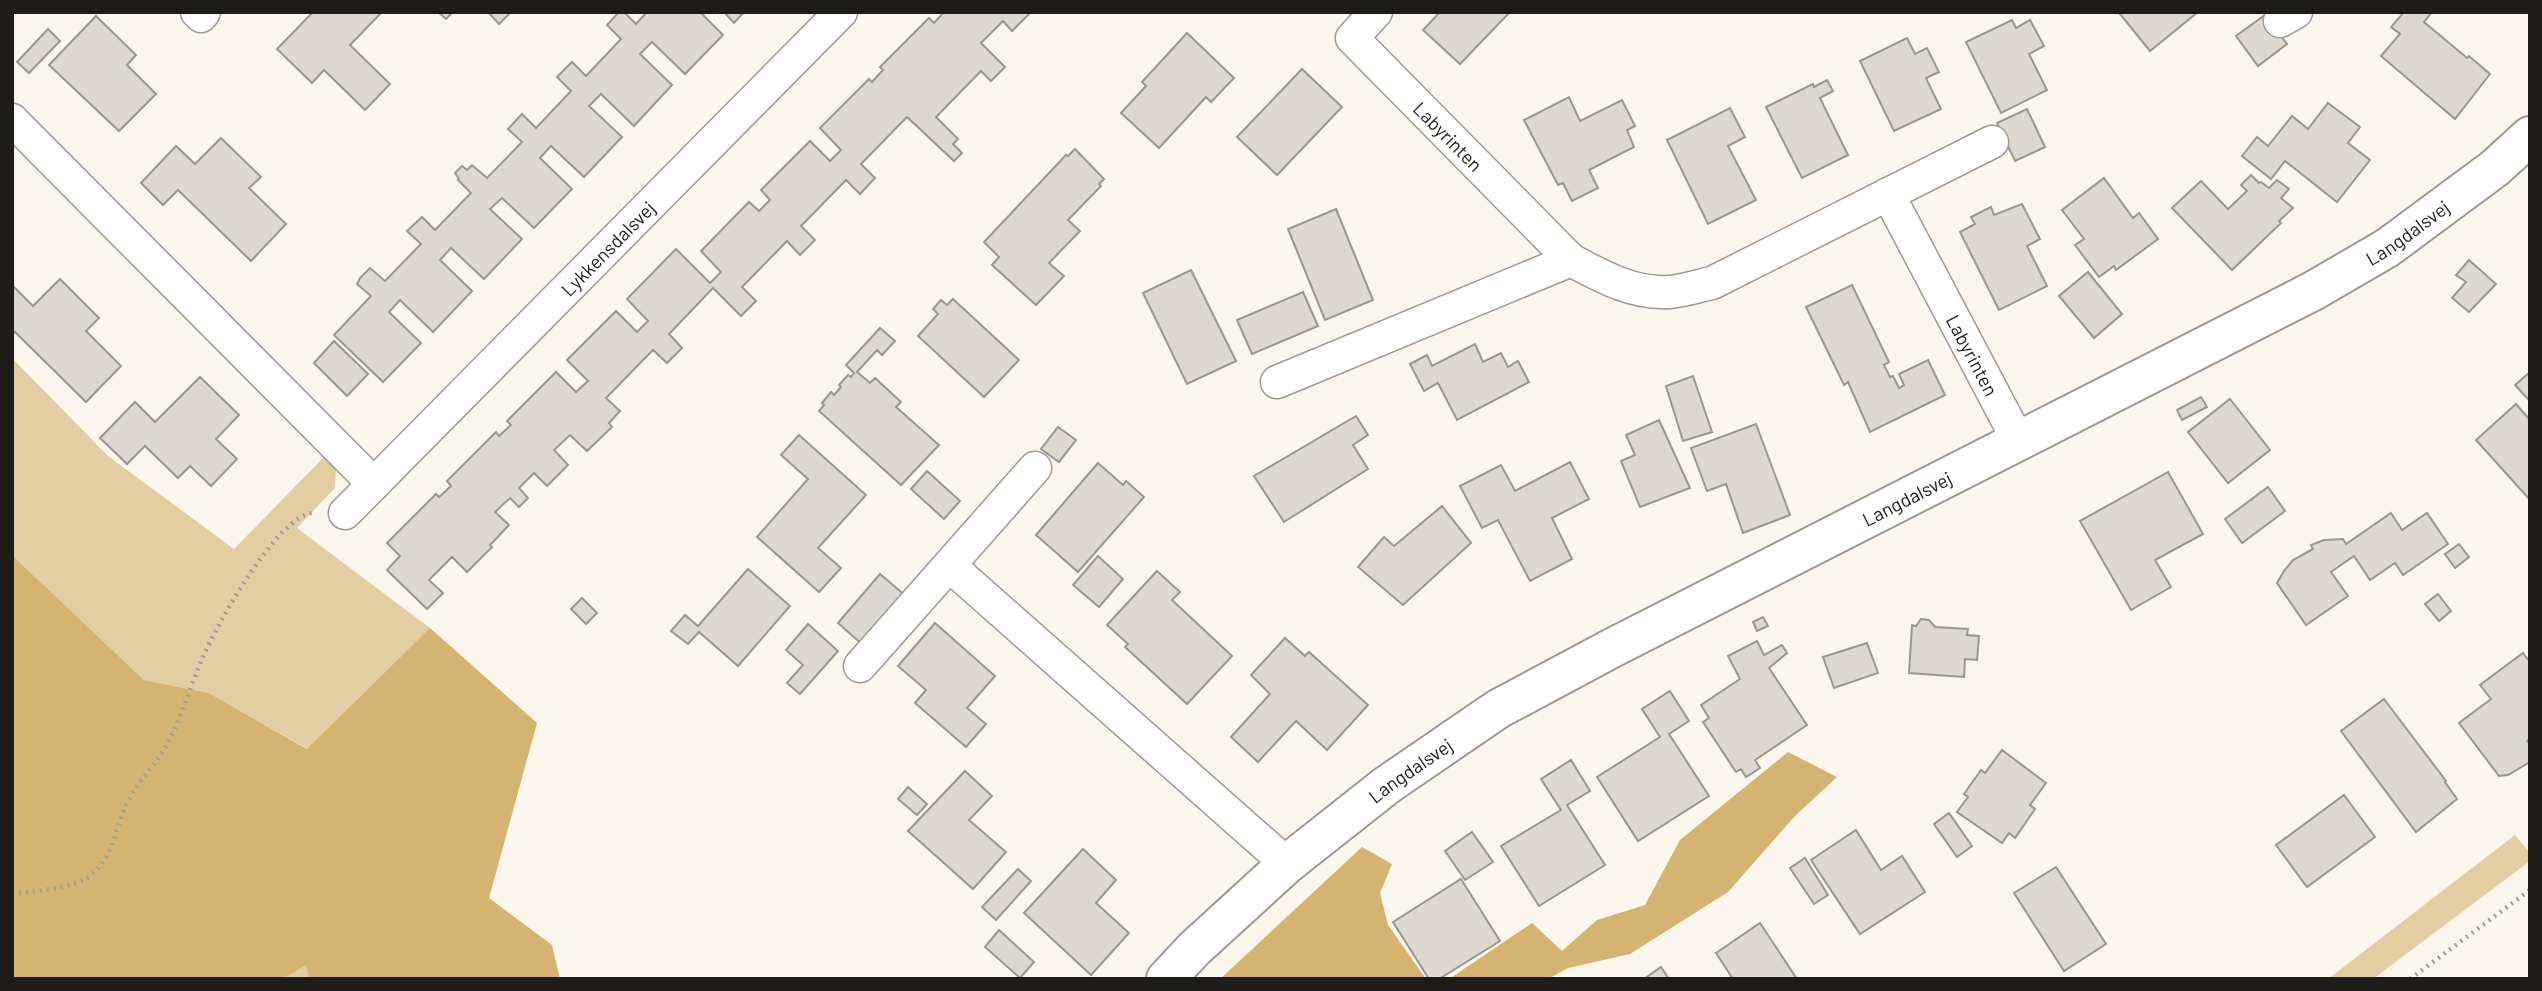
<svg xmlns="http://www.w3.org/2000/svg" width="2542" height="991" font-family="Barlow,sans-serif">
<rect width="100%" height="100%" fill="#fcf7ed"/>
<g fill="#e3cea4">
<polygon points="12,358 108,456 234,549 324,457 336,467 335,488 297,528 430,628 308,749 209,693 144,680 12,555"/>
<polygon points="2515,835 2530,853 2530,861 2373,979 2328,979"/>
<polygon points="306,964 309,979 283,979"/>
</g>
<g fill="#d5b370">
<polygon points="12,555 144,680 209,693 307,749 430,628 537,723 489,898 552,945 560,979 309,979 306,965 283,979 12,979"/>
<polygon points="1788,752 1837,777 1795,816 1728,892 1630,954 1568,968 1548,979 1449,979 1532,923 1562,951 1597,920 1645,905 1680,840"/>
<polygon points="1362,847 1392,864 1380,893 1388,925 1426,979 1220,979"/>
</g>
<g fill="#ded9d0" stroke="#9b978e" stroke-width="2">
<polygon points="313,12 382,12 350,45 390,84 365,110 324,70 312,83 277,49"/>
<polygon points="438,12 453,12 446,19"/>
<polygon points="488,12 511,12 499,24"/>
<polygon points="619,12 624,12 636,24 647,12 700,12 723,35 685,74 652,42 640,54 672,85 634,126 601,94 589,106 622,137 584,177 551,146 540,158 572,189 534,228 502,198 490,209 522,239 484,279 451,248 440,260 472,291 433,332 400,300 389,312 421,343 383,382 334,335 371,296 357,284 360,278 370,268 385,281 421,244 407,231 422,217 435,230 471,193 458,180 459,179 455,173 462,166 467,170 472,165 487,178 522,142 508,129 522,114 536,128 571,91 557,77 572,62 586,76 621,39 607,25"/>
<polygon points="724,12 744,12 734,23"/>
<polygon points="944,12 1031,12 1012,31 1003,21 981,43 1005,67 991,81 981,71 936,117 958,139 953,144 962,153 954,161 907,117 861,164 875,178 860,194 846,180 801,226 815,240 800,255 787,241 742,287 756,301 741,316 713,288 669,334 682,348 667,363 653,350 606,398 620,411 609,423 612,427 587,451 570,435 554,450 568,465 547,486 534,473 519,488 528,498 519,507 510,498 495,512 509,525 490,545 492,547 467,572 452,557 429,580 443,593 427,609 387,570 400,556 387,543 436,494 439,497 451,486 447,481 496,432 499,436 511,425 507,421 556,372 576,392 588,381 567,360 616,311 637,332 648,321 627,299 676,249 710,283 721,272 701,251 749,202 759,211 770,200 761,190 810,141 830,161 841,150 820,128 869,79 872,82 883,70 880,67 929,18 934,23"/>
<polygon points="1440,12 1510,12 1460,64 1423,30"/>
<polygon points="2123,12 2198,12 2150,51 2120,14"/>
<polygon points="2404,12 2432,12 2424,22 2467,58 2469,56 2490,74 2455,119 2381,56 2400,34 2391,27"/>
<polygon points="2265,15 2287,44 2258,66 2236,36"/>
<polygon points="96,16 136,55 127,65 156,94 119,131 49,65"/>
<polygon points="2012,20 2016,28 2030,20 2044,46 2029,54 2047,90 2001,113 1966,42"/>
<polygon points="48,29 60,41 29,73 17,62"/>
<polygon points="1187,33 1234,78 1211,102 1206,97 1159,148 1121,113 1146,86 1142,82"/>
<polygon points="1907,38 1915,54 1927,48 1939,72 1926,78 1941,109 1894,131 1860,61"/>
<polygon points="1302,69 1342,107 1277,175 1237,137"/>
<polygon points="1827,80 1833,91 1820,98 1848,155 1802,178 1766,107 1813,84 1814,87"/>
<polygon points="1569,97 1580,121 1622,100 1635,126 1627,130 1634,147 1589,170 1598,188 1572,201 1563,183 1558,185 1524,120"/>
<polygon points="2328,103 2360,127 2348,143 2370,160 2337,202 2285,161 2271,179 2242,156 2257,137 2268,146 2292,116 2308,129"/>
<polygon points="1730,108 1745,137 1728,146 1756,200 1708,224 1667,140"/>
<polygon points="2027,109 2045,147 2015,161 1997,123"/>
<polygon points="221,138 261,177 249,188 286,224 251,261 178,190 163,205 141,183 176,146 195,164"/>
<polygon points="1075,149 1104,179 1099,184 1101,186 1068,220 1080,231 1049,263 1064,276 1036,305 992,265 999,257 984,242 1066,155 1068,156"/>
<polygon points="2251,175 2259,183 2261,182 2269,188 2277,180 2289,189 2281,198 2293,208 2279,221 2281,223 2232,270 2172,208 2201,181 2228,209 2247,191 2241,185"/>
<polygon points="2104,178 2133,218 2139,213 2158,239 2116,270 2114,266 2099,277 2075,245 2084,239 2062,210"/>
<polygon points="2022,204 2040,239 2027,246 2047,286 1999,310 1960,232 1975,224 1971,217 1991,207 1994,215"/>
<polygon points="1336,209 1373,300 1325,320 1288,229"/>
<polygon points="2469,260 2496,284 2469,312 2452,298 2466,282 2456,275"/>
<polygon points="1191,270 1236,361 1187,384 1143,293"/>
<polygon points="2088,272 2122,314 2094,338 2059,296"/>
<polygon points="60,279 99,318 86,331 121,366 86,402 15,332 12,335 12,288 14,287 33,306"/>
<polygon points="1852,285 1889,362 1884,365 1890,377 1893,376 1899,388 1904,385 1899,374 1928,360 1945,395 1870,432 1848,382 1844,385 1806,307"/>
<polygon points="1303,292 1318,326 1252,354 1237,320"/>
<polygon points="953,299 1019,360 984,397 918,336 938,314 933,309 941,300 947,305"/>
<polygon points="880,328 895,341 882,355 877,350 857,372 870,383 875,378 901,402 896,407 939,445 901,485 819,411 824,405 822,403 831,392 834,395 841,387 839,385 848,375 851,377 854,373 846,365"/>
<polygon points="334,341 368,374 347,396 314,363"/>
<polygon points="1475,344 1483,362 1501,353 1508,367 1518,361 1529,382 1457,420 1438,383 1424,391 1410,364 1427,355 1432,366"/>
<polygon points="2530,372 2530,397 2528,399 2515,385"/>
<polygon points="1693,376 1712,432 1683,441 1666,386"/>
<polygon points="200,377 239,415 216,439 237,459 211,486 190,466 178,478 145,446 127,464 100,438 135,402 155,422"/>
<polygon points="2201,397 2207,407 2182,420 2177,410"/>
<polygon points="2230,399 2270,450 2228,483 2188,432"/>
<polygon points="2516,404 2530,420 2530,500 2476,440"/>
<polygon points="1356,416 1368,435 1353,445 1368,469 1284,522 1254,476"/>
<polygon points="1659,420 1690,488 1640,507 1621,461 1635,455 1626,435"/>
<polygon points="1756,424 1790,515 1743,533 1726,484 1707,491 1691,448"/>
<polygon points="1058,427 1076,440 1059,462 1041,449"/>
<polygon points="799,435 866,495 818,548 841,568 819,592 757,537 808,479 781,455"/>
<polygon points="1570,462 1589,499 1552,518 1572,559 1530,581 1498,520 1482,528 1460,486 1501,465 1515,491"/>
<polygon points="1098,463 1123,485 1126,481 1144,497 1078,572 1036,535"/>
<polygon points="927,471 960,501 944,519 911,489"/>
<polygon points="2168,472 2203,534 2155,560 2171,587 2131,610 2080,521"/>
<polygon points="2268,487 2285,511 2242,543 2225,519"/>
<polygon points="1442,506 1471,543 1403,605 1358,567 1384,537 1394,546"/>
<polygon points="2391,513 2402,530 2427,513 2448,544 2403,575 2395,563 2370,580 2354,556 2331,572 2348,596 2306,625 2277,583 2284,571 2293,560 2313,549 2311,545 2324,540 2343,539 2346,544"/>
<polygon points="2459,544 2469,557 2455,568 2445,554"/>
<polygon points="1098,556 1123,579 1099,607 1073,585"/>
<polygon points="748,569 790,606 738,666 699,632 688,644 671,631 685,615 698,626"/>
<polygon points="1157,571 1180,592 1172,600 1232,656 1187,704 1125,647 1128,644 1107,625"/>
<polygon points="880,574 907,597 864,646 838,623"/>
<polygon points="2438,594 2451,611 2439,621 2425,604"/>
<polygon points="582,598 597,613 586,624 571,609"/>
<polygon points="1763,617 1768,626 1757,631 1753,622"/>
<polygon points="1921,619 1929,620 1935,627 1968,629 1967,635 1979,636 1977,660 1965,659 1964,677 1909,673 1912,625 1916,626"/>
<polygon points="935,623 995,676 967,708 986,724 966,747 915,703 926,690 898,666"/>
<polygon points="808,624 838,651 800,694 787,683 803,665 786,650"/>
<polygon points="1285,638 1305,656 1309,652 1368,705 1327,750 1296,721 1258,762 1231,737 1270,694 1251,675"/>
<polygon points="1757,641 1764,655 1782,645 1787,653 1769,668 1807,725 1755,760 1760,768 1746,777 1741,769 1736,772 1703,722 1709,718 1701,705 1740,679 1728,656"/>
<polygon points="1867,643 1878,673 1834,688 1823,657"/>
<polygon points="2523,653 2530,662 2530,739 2527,741 2530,744 2530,762 2508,775 2499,776 2459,723 2491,699 2480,685"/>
<polygon points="1670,691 1689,721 1669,734 1709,796 1638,841 1597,777 1660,737 1642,709"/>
<polygon points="2384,699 2446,781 2445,782 2457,799 2416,832 2341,731"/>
<polygon points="2002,750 2046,783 2030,805 2035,809 2015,838 2009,833 2002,843 1957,812 1968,797 1964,794 1981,770 1985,773"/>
<polygon points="1571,760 1590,791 1567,805 1605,865 1539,906 1501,846 1561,810 1541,779"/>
<polygon points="965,771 992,796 969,820 1006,852 973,889 908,831"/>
<polygon points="908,787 927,804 917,815 898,799"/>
<polygon points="2344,795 2375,837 2307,887 2276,845"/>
<polygon points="1949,813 1972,846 1957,857 1934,824"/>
<polygon points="1856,830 1881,870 1902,856 1925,892 1860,934 1811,860"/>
<polygon points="1472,832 1493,862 1465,880 1445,851"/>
<polygon points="1083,849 1116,880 1096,903 1129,933 1091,975 1024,913"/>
<polygon points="1805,858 1828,895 1814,904 1790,868"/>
<polygon points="2056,867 2106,944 2064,971 2014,893"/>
<polygon points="1018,869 1031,881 996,920 982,907"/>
<polygon points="1461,879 1500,941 1439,979 1429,979 1393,922"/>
<polygon points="1760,923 1797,979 1733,979 1716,953"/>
<polygon points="999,930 1034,962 1020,978 985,947"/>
<polygon points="1661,967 1669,979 1644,979"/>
</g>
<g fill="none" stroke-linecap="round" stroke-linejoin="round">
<defs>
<g id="street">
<polyline points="197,12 201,16 204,12"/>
<path id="s1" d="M 1376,12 L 1352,38 L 1571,260 C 1601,276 1632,294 1669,292 C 1683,291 1698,286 1712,283 L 1992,142"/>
<polyline points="2280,21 2296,12"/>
<polyline points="12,120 374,484"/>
<path id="s2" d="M 1888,194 L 2019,442"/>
<polyline points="1277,382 1571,260"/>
<path id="s3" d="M 345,513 L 841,12"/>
<polyline points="950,566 1287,864"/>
<polyline points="860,666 1035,468"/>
</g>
<g id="secondary">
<path id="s4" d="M 1166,979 L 1194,949 L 1287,864 L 1387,785 L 1498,709 L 1614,647 L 2313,291 L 2387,248 L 2495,168 L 2530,136"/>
</g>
</defs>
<use href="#street" stroke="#9e9a91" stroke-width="35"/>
<use href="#secondary" stroke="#9e9a91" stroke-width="42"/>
<g stroke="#a29e97" stroke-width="4.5" stroke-dasharray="2 5" stroke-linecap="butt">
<path d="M 12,893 C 26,894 79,886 89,877 C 118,852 113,827 130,798 C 141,778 158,762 169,741 C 182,714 191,685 203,657 C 216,626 278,515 313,513"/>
<polyline points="2410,979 2530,890"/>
</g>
<use href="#street" stroke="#fff" stroke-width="32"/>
<use href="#secondary" stroke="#fff" stroke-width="38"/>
</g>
<g text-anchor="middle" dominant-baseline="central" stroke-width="5" stroke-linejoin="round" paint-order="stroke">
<g font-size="19" fill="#1d1c18" stroke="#fff">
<text stroke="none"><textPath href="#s1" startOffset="173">Labyrinten</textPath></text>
<text stroke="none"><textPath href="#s4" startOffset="1456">Langdalsvej</textPath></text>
<text stroke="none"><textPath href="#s3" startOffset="373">Lykkensdalsvej</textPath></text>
<text stroke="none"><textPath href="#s2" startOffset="182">Labyrinten</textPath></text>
<text stroke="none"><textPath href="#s4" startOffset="889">Langdalsvej</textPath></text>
<text stroke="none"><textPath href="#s4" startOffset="322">Langdalsvej</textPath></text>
</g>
</g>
<rect width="2542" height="991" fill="none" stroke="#1d1c18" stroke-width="28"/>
</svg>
